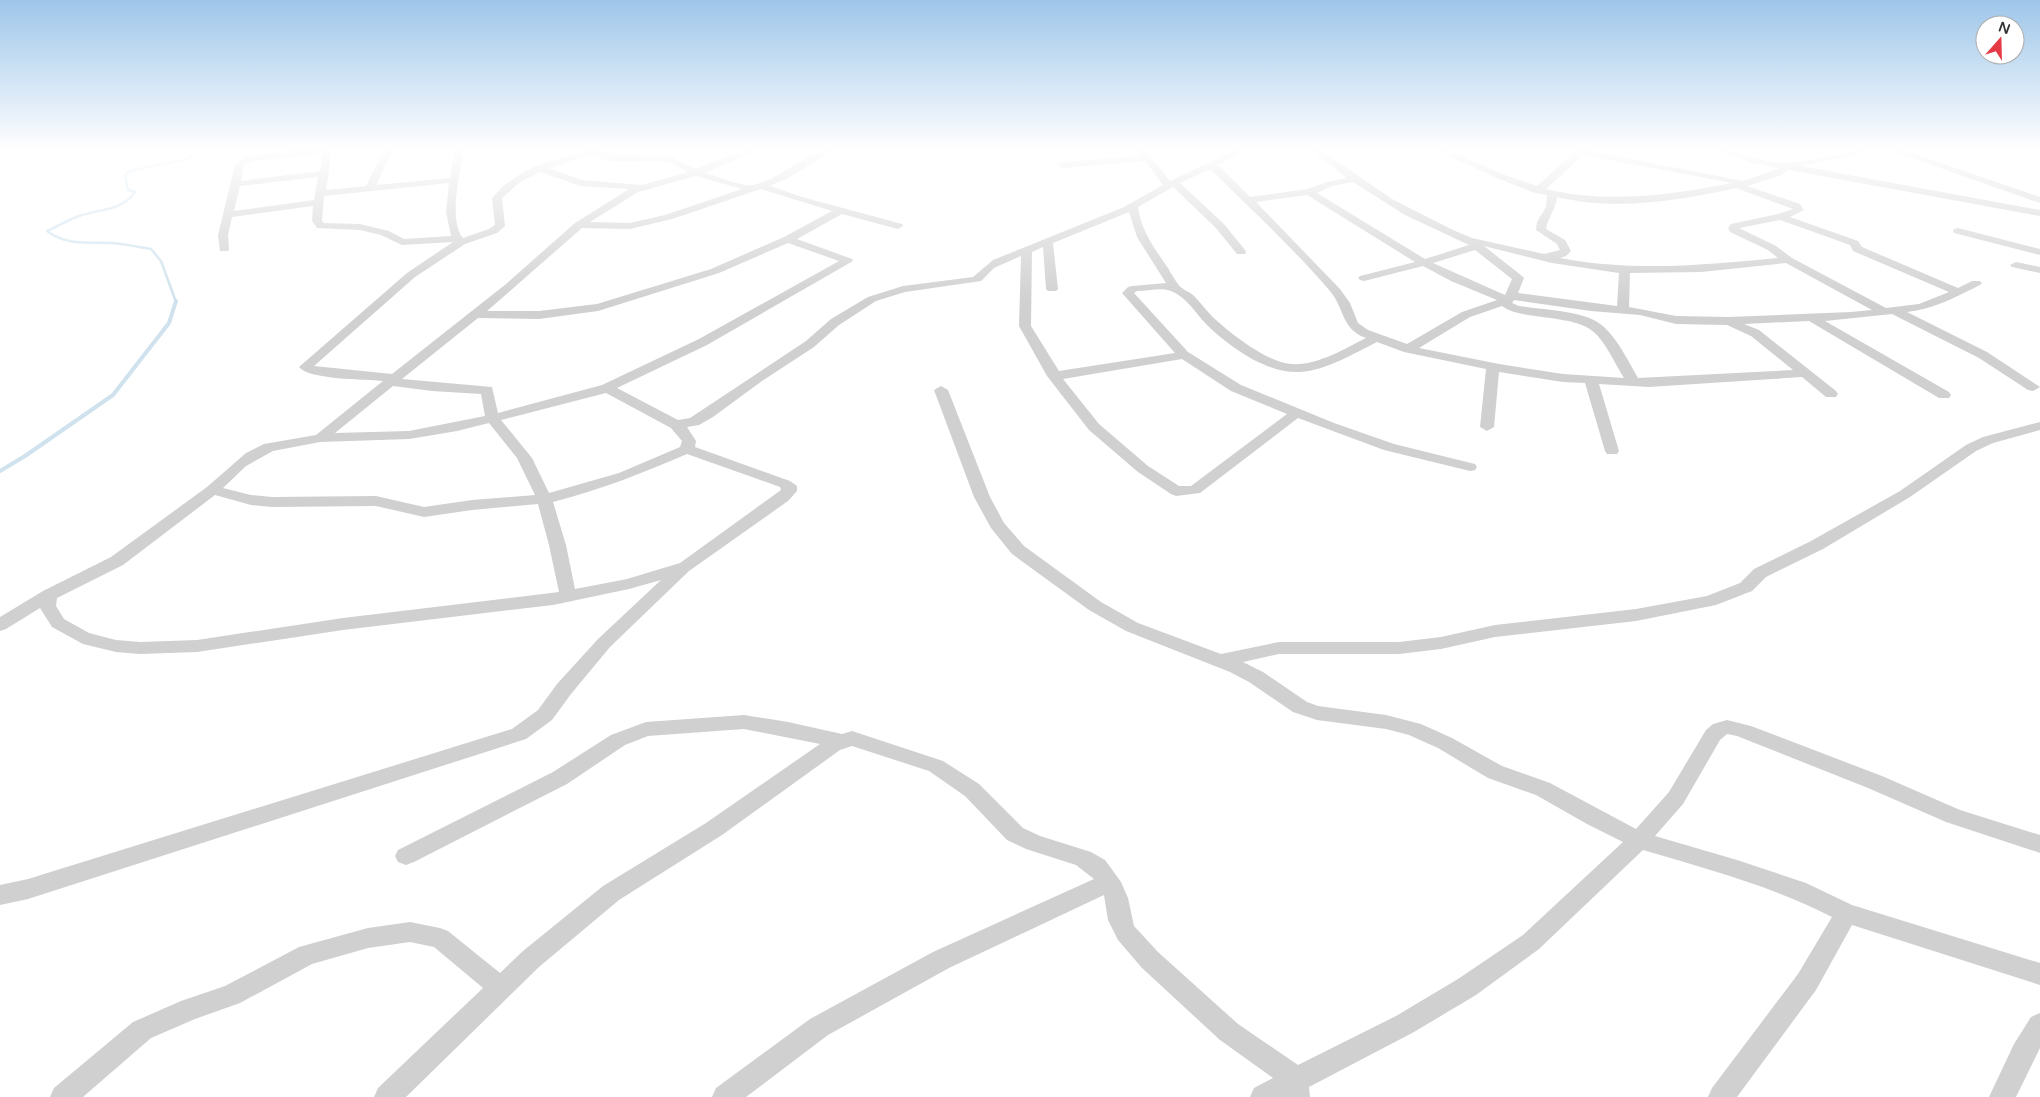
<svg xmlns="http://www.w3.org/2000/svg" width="2040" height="1097" font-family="'Varela Round',sans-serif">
<rect width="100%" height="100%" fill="#fff"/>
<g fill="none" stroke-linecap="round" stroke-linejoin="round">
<path stroke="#cfe2ee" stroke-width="2.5" d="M 176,302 L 161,261 L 151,249 C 138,247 125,244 112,243 C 88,242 67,246 47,231 C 58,226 68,220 79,216 C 99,209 122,211 135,192 L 128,190 L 125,176 L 129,171 L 187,159 L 197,150"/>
<polyline stroke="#cfe2ee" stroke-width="4" points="0,471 25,456 113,395 169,323 176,301"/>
<g fill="#d0d0d0" fill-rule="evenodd">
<path d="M 284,150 L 332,150 L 326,190 L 366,186 L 384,150 L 393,150 L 376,185 L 450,178 L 455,150 L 464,150 C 460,172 448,220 463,238 L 489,229 L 495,225 L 492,198 L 503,186 L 525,171 L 536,166 L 587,150 L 599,150 L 616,155 L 672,157 L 696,169 L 744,150 L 757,150 L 705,173 C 716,176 743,187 753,185 C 781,180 806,150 833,150 L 790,177 L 770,186 L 802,197 L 902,224 L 903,226 L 898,229 L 842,214 L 797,239 L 852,259 L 853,261 L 707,345 L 617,388 L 678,420 L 690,418 L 806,341 L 831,319 L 868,297 L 903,286 L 973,277 L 993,260 L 1124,207 L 1163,185 L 1145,161 L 1062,168 L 1057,165 L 1062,162 L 1141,156 L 1137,150 L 1146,150 L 1170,181 L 1235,150 L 1247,150 L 1218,165 L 1250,197 L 1307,189 L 1327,182 L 1347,178 L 1311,150 L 1321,150 L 1392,199 L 1453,230 L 1472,238 L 1544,254 L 1560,250 L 1557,244 L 1536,230 L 1537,222 L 1546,207 L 1547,195 L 1535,193 L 1499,179 L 1436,150 L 1448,150 L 1505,175 L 1537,186 L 1577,150 L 1587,150 L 1743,181 L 1780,168 L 1753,163 L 1716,150 C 1740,150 1765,165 1788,163 C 1817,161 1845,150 1875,150 L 1801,166 L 2040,210 L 2040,216 L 1789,170 L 1779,176 L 1747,186 L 1800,204 L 1804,210 L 1790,217 L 1858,241 L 1862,247 L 1958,288 L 1972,281 L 1980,281 L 1982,283 L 1980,285 C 1956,297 1934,309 1907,312 L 1987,352 L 2040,387 L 2033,391 L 2028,390 L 1979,358 L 1892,314 L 1825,321 L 1949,392 L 1951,395 L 1949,398 L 1939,398 L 1809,321 L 1744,324 L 1759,330 L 1836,391 L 1838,394 L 1836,397 L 1826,397 L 1802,377 L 1649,387 L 1599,384 L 1619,451 L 1617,454 L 1607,454 L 1605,451 L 1585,383 L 1563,382 L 1499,372 L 1494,427 L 1487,431 L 1480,427 L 1486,369 L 1404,352 L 1377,342 C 1353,354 1327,370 1300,372 C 1266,374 1229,346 1207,325 C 1195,313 1187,297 1171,291 C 1162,287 1147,291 1137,291 L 1134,293 L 1188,352 L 1241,385 L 1334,423 L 1394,444 L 1475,464 L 1477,467 L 1475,470 L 1470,471 L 1384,450 L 1298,418 L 1200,493 L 1176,496 L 1171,494 L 1138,472 L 1089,430 L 1047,376 L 1019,326 L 1021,256 L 994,268 L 981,281 L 905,292 L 876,301 L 839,325 L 814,347 L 762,381 L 713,417 L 699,425 L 687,427 L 696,441 L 695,447 L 790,481 L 797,486 L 797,491 L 788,501 L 689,571 L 610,647 L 571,694 L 552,720 L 526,739 L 28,899 L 0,905 L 0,885 L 28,879 L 512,729 L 538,710 L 557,684 L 598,639 L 661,580 L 629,589 L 553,605 L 343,630 L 197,652 L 140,654 L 116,652 L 83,644 L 52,627 L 40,608 L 6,629 L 0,631 L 0,617 L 43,591 L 111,557 L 207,487 L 246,453 L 264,444 L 316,435 L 383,381 C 365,379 309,380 299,367 L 407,273 L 453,242 L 402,245 L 381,235 L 360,230 L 317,228 L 312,221 L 313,206 L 232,217 L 228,235 L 229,249 L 228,251 L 220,251 L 218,235 L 235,165 L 245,157 L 283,152 ZM 323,154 L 320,171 L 241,181 L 244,166 L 251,161 ZM 593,154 C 613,169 648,156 671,163 C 676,165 682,169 688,172 L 642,185 L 582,180 L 549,168 ZM 1583,155 L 1732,183 C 1670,195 1608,204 1546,189 ZM 1210,169 C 1251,209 1293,248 1330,291 C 1345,309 1341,329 1366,338 C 1344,349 1317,366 1291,364 C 1267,362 1234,336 1216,320 C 1208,313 1201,303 1193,295 C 1188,291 1181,289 1178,284 C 1174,279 1171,273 1168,268 C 1155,249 1141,231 1138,207 L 1173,187 L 1216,228 L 1237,254 L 1245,254 L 1246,252 L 1245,250 L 1224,224 L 1180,183 ZM 540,172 L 581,186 L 629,189 L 575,223 L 506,284 L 392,374 L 314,366 L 415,277 L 465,244 L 497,233 L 505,226 L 502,198 L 520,182 ZM 696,176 L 742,189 L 665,215 L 630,223 L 590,222 L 638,192 ZM 318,177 L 314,200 L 234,211 L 240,186 ZM 1353,182 L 1405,215 L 1469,245 L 1425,259 L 1317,193 L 1332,186 ZM 449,183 L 446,212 L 451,236 L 404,239 L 389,231 L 360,224 L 324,223 L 322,221 L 324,196 ZM 1736,188 L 1793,209 L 1778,214 L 1731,224 L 1728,228 L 1730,232 L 1768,250 L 1778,258 C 1705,265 1633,272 1560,258 L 1566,256 L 1571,251 L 1565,240 L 1546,229 C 1548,217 1556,209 1557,197 C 1615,211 1678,201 1736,188 ZM 761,189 L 832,211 L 784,237 L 711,269 L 597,304 L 539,311 L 487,311 L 582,228 L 630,229 L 672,219 ZM 1307,195 L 1415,262 L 1360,276 L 1358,278 L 1360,280 L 1364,281 L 1423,266 L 1451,281 L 1497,300 L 1462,312 L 1407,344 L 1368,330 L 1358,323 L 1350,303 L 1340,289 L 1256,202 ZM 1129,212 L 1137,237 L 1166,283 L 1132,286 L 1128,287 L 1122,293 L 1175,353 L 1059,371 L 1031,326 L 1032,252 L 1043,247 L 1046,289 L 1048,291 L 1056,291 L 1058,289 L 1053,243 ZM 1780,220 L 1850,245 L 1853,251 L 1949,292 L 1919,304 L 1886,308 L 1792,258 L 1776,246 L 1739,228 ZM 788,243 L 839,261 L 699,339 L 602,385 L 498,413 L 492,387 L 402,379 L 478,318 L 539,319 L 598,311 L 719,273 ZM 1484,246 L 1552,263 L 1619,273 L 1617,306 L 1518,293 L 1524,278 L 1522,276 ZM 1475,250 L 1512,279 L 1505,295 L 1433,263 ZM 1786,263 L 1872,310 L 1851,312 L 1728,317 L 1676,316 L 1629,307 L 1630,273 L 1701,272 ZM 1514,300 L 1591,311 L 1640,315 L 1676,324 L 1727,325 L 1751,336 L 1793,370 L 1638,378 C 1628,361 1619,341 1604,327 C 1587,310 1542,310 1519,306 L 1512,303 ZM 1502,306 C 1511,313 1524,314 1535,316 C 1597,324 1594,325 1624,378 L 1563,374 L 1499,364 L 1419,348 L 1470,317 ZM 1182,359 L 1231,391 L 1287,414 L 1191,486 L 1179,486 L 1148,466 L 1099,424 L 1063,379 ZM 393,386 L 432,391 L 481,394 L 485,416 L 409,431 L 335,433 ZM 606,393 L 671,428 L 682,441 L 680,447 L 619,473 L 549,493 L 532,458 L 501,420 ZM 489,423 L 517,458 L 535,495 L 472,500 L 424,507 L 376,496 L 272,497 L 251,495 L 223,488 L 246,466 L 273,451 L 320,442 L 409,439 L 457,431 ZM 687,454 L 780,487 L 781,490 L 680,563 L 627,579 L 575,589 L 566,545 L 553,502 C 600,490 643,473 687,454 ZM 215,495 L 251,505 L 272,507 L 376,506 L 424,517 L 472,510 L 538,504 L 549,545 L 559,592 L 343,618 L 197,640 L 140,642 L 116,640 L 89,633 L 64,619 L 56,606 L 57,598 L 123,565 Z"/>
<polygon points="1889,150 1903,150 2040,197 2040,203"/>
<polygon points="1958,228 2040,249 2040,255 1954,233 1953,231 1954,229"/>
<polygon points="2016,262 2040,267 2040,273 2012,267 2010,265"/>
<path d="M 941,386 L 948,390 L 990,497 L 1004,523 L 1024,546 L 1101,602 L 1138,623 L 1221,654 L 1279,642 L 1399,642 L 1441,637 L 1495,625 L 1636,609 L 1707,596 L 1740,583 L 1754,569 L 1811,541 L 1900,491 L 1966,445 L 1983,437 L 2040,422 L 2040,430 L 1993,443 L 1976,451 L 1910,497 L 1823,549 L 1766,577 L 1752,591 L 1716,605 L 1636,621 L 1495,637 L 1441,649 L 1399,654 L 1279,654 L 1243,662 L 1263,672 L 1307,702 L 1318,706 L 1386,715 L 1421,724 L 1452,738 L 1502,766 L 1550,783 L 1636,829 L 1669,792 L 1706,730 L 1713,724 L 1727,720 L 1751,726 L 1882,776 L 1960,810 L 2040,835 L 2040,853 L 1946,822 L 1868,788 L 1737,736 L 1727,734 L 1720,740 L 1683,804 L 1655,836 L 1737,860 L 1806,883 L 1852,905 L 2040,963 L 2040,985 L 1852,925 L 1816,990 L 1737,1097 L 1708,1097 L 1712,1088 L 1798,974 L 1832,917 C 1772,886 1707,869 1643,850 L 1539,949 L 1476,995 L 1414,1032 L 1309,1087 L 1310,1097 L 1250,1097 L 1254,1088 L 1273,1078 L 1220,1040 L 1142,968 L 1118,940 L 1108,920 L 1104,895 L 949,968 L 828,1035 L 746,1097 L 712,1097 L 716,1088 L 810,1019 L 933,952 L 1094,879 L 1076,865 L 1026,849 L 1007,840 L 965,796 L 929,771 L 852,746 L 840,750 L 722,835 L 619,900 L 539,967 L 406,1097 L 374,1097 L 378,1088 L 483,988 L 434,947 L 410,942 L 368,948 L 312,964 L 240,1003 L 195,1019 L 151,1038 L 83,1097 L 50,1097 L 54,1088 L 133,1022 L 181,1001 L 225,986 L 299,947 L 368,928 L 410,922 L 440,928 L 448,931 L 500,973 L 523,951 L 603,886 L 706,823 L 820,744 L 744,729 L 648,736 L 625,745 L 567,784 L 414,862 L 406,865 L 398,862 L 395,856 L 398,850 L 553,772 L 611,735 L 646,722 L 744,715 L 788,722 L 842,734 L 852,731 L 943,761 L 979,784 L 1023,828 L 1040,836 L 1091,852 L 1105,860 L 1121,882 L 1128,898 L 1134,926 L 1158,952 L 1238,1024 L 1298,1065 L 1396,1016 L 1458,979 L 1523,935 L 1623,842 L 1587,824 L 1536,795 L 1488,778 L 1438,748 L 1409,735 L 1386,729 L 1317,720 L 1293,712 L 1249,682 L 1230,672 L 1126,631 L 1089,610 L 1012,554 L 991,528 L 974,497 L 934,390 Z"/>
<polygon points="2040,1013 2040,1048 2016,1097 1989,1097 2014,1044 2031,1017"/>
</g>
</g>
<linearGradient id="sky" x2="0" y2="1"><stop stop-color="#9ec6ea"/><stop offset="0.49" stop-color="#fff"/><stop offset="1" stop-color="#fff" stop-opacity="0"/></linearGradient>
<rect width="2040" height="304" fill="url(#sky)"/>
<g transform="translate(2000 40) rotate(20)"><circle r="24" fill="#ffffff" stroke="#adadad"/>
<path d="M0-4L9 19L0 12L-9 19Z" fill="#e63946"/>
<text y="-8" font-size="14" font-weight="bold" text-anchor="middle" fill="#333333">N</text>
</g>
</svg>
